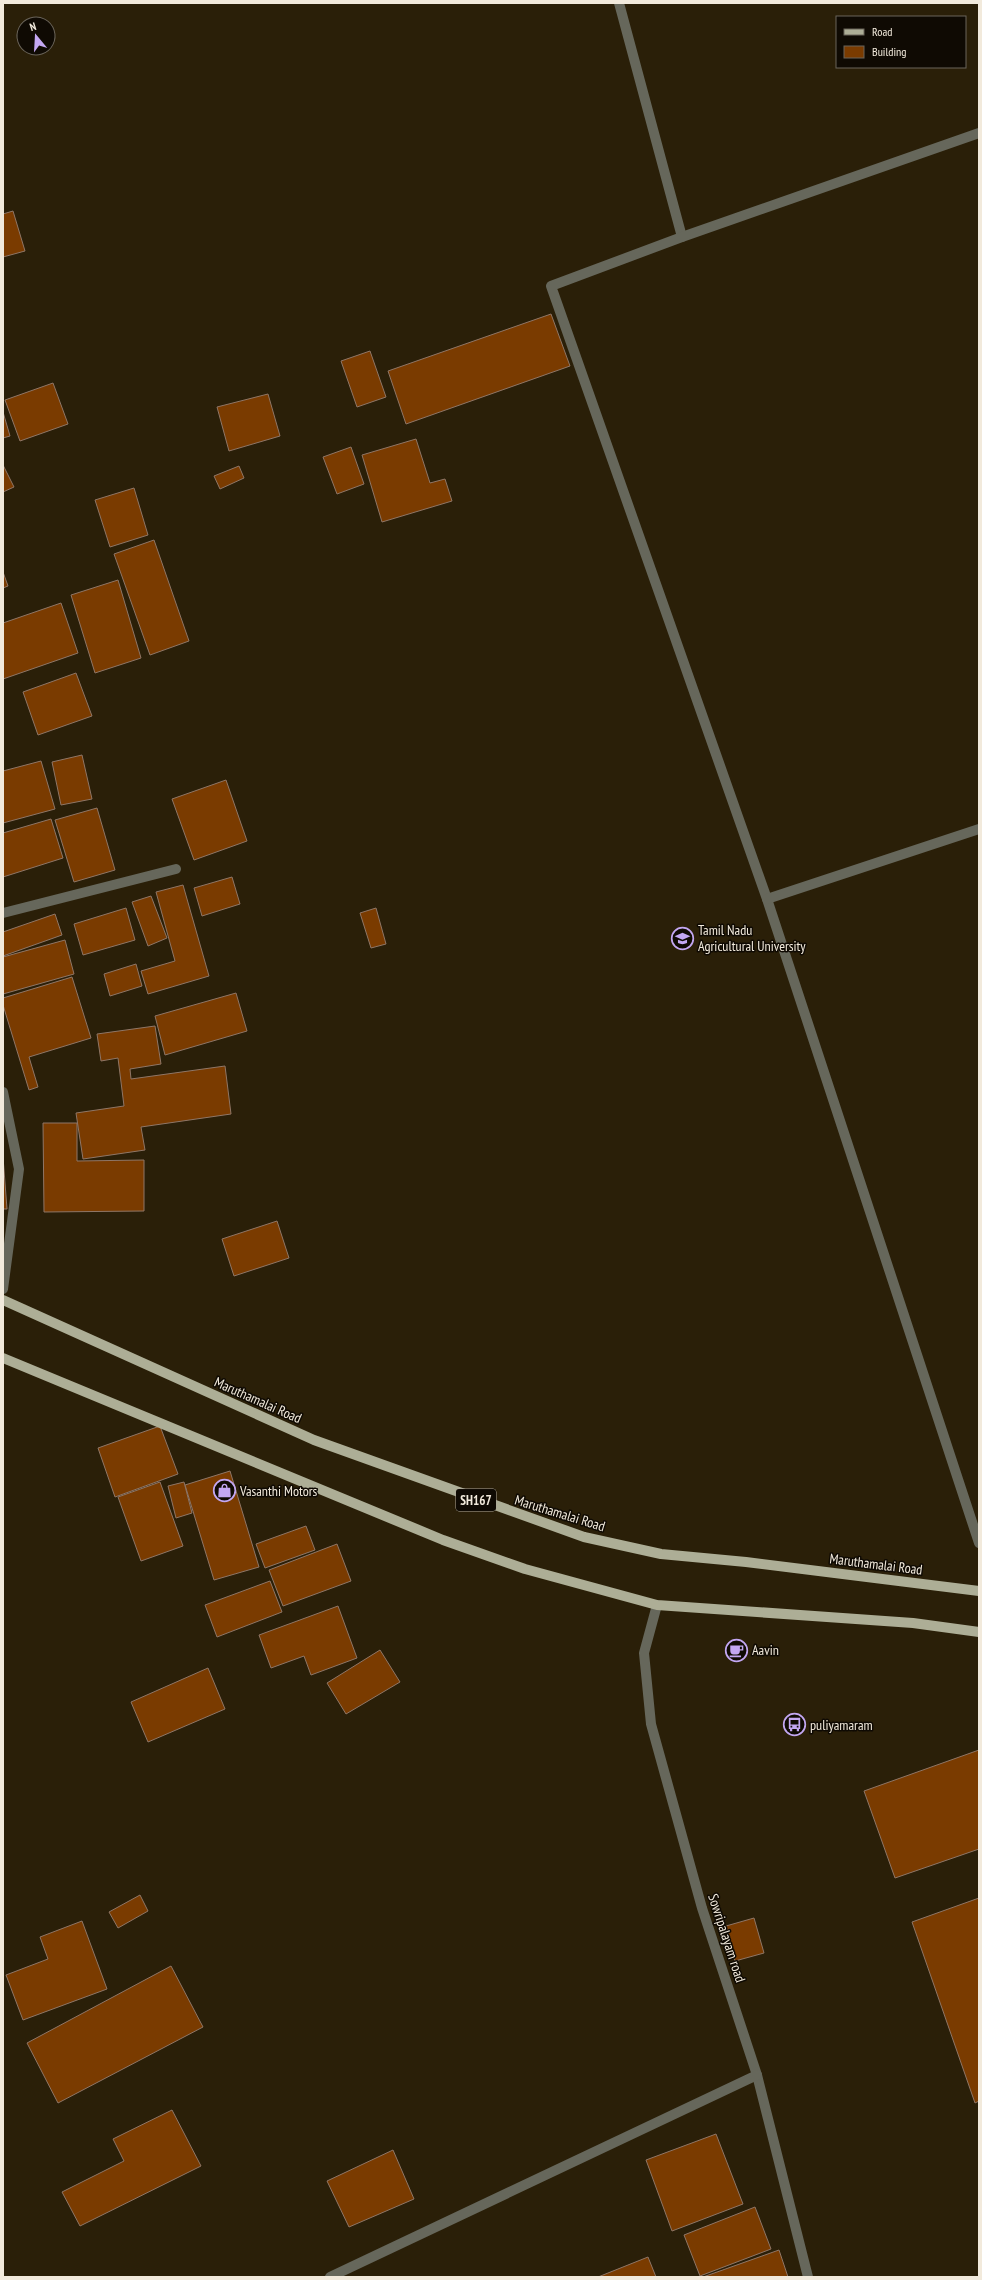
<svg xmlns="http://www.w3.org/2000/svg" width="982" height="2280" font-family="'PT Sans Narrow',sans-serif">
<rect width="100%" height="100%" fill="#2a1f08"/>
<g fill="#7a3b00" stroke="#8f7666">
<polygon points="13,211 25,251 3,257 3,214"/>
<polygon points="551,314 570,366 406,424 388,371"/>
<polygon points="370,351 386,397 357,407 341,361"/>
<polygon points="53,383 68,424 20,441 5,400"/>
<polygon points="268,394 280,436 229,451 217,407"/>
<polygon points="3,412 10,436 3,438"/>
<polygon points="416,439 430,483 445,479 452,501 382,522 362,455"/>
<polygon points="351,447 364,484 337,494 323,457"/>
<polygon points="3,465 14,487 3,492"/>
<polygon points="239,466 244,478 220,489 214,476"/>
<polygon points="134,488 148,535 110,547 95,500"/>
<polygon points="154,540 189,641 150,655 114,554"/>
<polygon points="3,572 8,586 3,588"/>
<polygon points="118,580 141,658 95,673 71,595"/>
<polygon points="61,603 78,653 3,679 3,623"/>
<polygon points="76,673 92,716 38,735 23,692"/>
<polygon points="82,755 92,799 61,805 52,762"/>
<polygon points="41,761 55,809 3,823 3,771"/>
<polygon points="226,780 247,841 194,860 172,799"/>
<polygon points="97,808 115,870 74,882 55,820"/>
<polygon points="51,819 63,858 3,877 3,833"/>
<polygon points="232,877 240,904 202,916 194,888"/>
<polygon points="183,885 209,976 148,994 141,971 175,961 156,892"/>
<polygon points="151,896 167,938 148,946 132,902"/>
<polygon points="126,908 135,940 83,955 74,924"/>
<polygon points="376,908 386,944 371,948 360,913"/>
<polygon points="55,914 62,935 3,956 3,932"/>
<polygon points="65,940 74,974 3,994 3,957"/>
<polygon points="136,964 142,986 110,996 104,974"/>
<polygon points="72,977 91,1038 29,1057 38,1087 29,1090 3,1005 3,998"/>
<polygon points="236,993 247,1031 165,1055 155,1016"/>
<polygon points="155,1026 161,1064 130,1069 131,1079 225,1066 231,1114 141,1127 145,1150 83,1159 76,1113 124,1106 118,1058 101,1061 97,1034"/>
<polygon points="43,1123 77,1123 77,1161 144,1160 144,1211 44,1212"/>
<polygon points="3,1157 7,1209 3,1209"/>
<polygon points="277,1221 289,1258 234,1276 222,1239"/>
<polygon points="160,1426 178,1474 115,1497 98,1448"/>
<polygon points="230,1471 259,1567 214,1580 185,1485"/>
<polygon points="160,1482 183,1546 141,1561 118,1497"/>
<polygon points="184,1482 192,1513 176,1518 168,1486"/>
<polygon points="306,1526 315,1550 265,1568 256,1544"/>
<polygon points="337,1544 351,1581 283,1606 269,1570"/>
<polygon points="270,1581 282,1612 217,1637 205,1605"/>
<polygon points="338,1606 357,1658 311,1675 304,1656 271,1668 259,1635"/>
<polygon points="380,1650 400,1682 346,1714 327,1683"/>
<polygon points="208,1668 225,1709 148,1742 131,1702"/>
<polygon points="979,1750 979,1849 895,1878 864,1791"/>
<polygon points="140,1895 148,1911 118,1928 109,1912"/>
<polygon points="979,1898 979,2101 975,2103 912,1922"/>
<polygon points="754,1918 764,1953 735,1961 726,1926"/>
<polygon points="82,1921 107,1989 23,2020 6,1975 48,1959 40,1937"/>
<polygon points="171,1966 203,2027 58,2103 27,2043"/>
<polygon points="172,2110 201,2166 80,2226 62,2192 124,2161 113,2139"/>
<polygon points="716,2134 743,2204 672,2231 646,2160"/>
<polygon points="393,2150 414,2199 349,2227 327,2181"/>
<polygon points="755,2207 771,2249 700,2276 684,2235"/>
<polygon points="779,2250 788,2277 703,2277"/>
<polygon points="648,2257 656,2277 598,2277"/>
</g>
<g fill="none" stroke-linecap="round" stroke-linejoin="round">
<g stroke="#66675b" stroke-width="10">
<polyline points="619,3 682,237"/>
<polyline points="979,133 682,237 551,286 767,899 979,1543"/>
<polyline points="767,899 979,829"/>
<polyline points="3,913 176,869"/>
<polyline points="3,1092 19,1169 3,1289"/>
<polyline points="657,1605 644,1653 651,1724 702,1908 757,2075 808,2277"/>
<polyline points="330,2277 757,2075"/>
</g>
<g stroke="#adae96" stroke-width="10">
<polyline points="3,1300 314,1440 584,1537 661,1554 746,1562 979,1591"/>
<polyline points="3,1358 443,1540 525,1569 657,1605 913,1623 979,1632"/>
</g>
</g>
<defs>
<symbol id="university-ring" viewBox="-11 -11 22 22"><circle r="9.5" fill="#0f0a03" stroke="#c3a7f2" stroke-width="1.5"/><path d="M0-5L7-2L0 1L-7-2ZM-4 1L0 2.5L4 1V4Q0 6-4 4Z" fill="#c3a7f2"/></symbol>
<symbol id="shop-ring" viewBox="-11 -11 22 22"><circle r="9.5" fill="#0f0a03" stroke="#c3a7f2" stroke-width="1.5"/><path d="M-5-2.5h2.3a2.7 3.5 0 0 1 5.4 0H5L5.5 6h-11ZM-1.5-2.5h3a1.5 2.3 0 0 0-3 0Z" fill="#c3a7f2"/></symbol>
<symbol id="cafe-ring" viewBox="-11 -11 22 22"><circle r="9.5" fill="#0f0a03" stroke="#c3a7f2" stroke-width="1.5"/><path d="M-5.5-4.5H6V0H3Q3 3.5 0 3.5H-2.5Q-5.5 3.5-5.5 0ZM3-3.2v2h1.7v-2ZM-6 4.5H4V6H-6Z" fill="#c3a7f2"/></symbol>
<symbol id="bus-ring" viewBox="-11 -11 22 22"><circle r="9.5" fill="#0f0a03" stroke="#c3a7f2" stroke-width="1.5"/><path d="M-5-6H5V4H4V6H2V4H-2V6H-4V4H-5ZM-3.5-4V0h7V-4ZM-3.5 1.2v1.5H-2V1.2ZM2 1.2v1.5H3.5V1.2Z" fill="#c3a7f2"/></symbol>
</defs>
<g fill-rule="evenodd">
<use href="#university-ring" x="670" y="926" width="25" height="25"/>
<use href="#shop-ring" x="212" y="1478" width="25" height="25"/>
<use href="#cafe-ring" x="724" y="1638" width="25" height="25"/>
<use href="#bus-ring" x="782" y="1712" width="25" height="25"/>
</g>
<g text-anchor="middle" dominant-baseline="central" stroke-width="3" stroke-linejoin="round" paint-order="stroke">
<rect fill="#0f0a03" stroke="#aea79b" stroke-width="1" x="456" y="1489" width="40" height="22" rx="3"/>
<g font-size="13" font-weight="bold" fill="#f2eadc">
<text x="476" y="1500">SH167</text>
</g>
<g font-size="14" fill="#f2eadc" stroke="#0f0a03" text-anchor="start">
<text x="698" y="930">Tamil Nadu<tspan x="698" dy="16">Agricultural University</tspan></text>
<text x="240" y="1491">Vasanthi Motors</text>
<text x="752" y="1650">Aavin</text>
<text x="810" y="1725">puliyamaram</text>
</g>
<g font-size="14" fill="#f2eadc" stroke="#0f0a03">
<text transform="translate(258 1400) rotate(24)">Maruthamalai Road</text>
<text transform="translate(560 1513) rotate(17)">Maruthamalai Road</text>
<text transform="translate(876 1564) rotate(7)">Maruthamalai Road</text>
<text transform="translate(727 1938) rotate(72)">Sowripalayam road</text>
</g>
</g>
<rect width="982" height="2280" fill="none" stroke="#f2eadc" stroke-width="8"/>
<rect x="836" y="16" width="130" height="52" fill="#0f0a03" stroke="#6a645a"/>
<rect x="844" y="29" width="20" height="6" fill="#adae96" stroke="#6a645a"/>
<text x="872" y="36" font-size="12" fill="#f2eadc">Road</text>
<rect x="844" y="46" width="20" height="12" fill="#7a3b00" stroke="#6a645a"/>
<text x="872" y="56" font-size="12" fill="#f2eadc">Building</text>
<g transform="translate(36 36) rotate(342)"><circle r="19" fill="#0f0a03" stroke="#6a645a"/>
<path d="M0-3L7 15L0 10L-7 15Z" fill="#c3a7f2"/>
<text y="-6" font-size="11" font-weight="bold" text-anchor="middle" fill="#f2eadc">N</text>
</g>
</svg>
